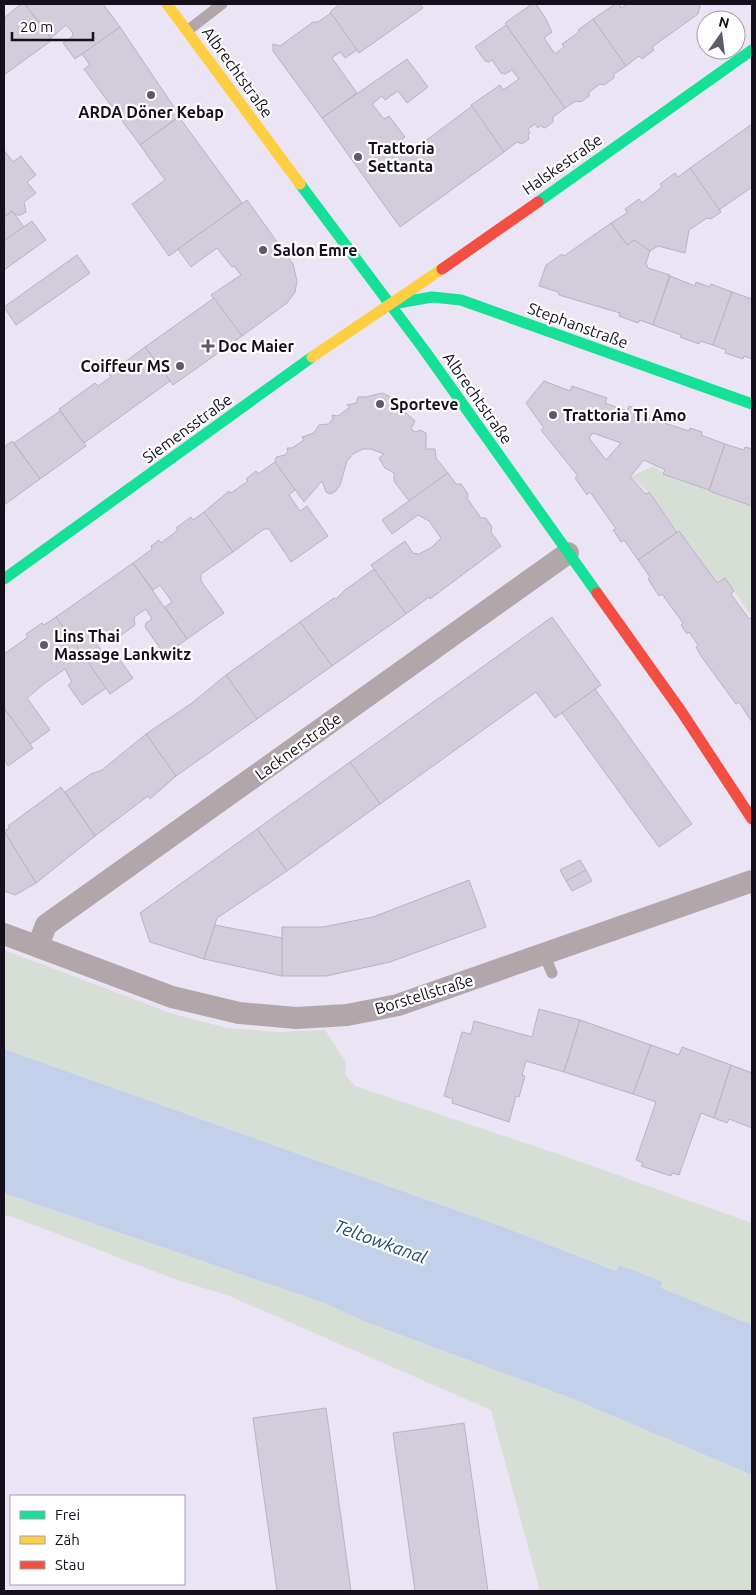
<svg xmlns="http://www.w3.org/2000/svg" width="756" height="1595" font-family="Ubuntu,sans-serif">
<rect width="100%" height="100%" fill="#ebe4f4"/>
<g fill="#d7ded5">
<polygon points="654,466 664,474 752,506 752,617 725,578 717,583 649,492 630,477"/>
<polygon points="4,950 173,1014 227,1028 278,1032 325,1030 346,1062 345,1074 355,1086 570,1158 752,1223 752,1325 661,1288 663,1283 619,1265 617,1271 506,1228 4,1049"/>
<polygon points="4,1193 322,1302 366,1322 571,1398 752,1475 752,1591 540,1591 491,1410 227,1295 177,1280 16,1218 4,1215"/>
</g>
<polygon fill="#c2d0e9" points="4,1049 506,1228 616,1271 619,1265 663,1282 661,1288 752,1325 752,1475 571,1398 366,1322 322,1302 4,1193"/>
<g fill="#d3cddb" stroke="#b9b3c0" fill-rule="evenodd">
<polygon points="21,4 25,4 52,40 4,75 4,18"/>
<polygon points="25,4 103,4 120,27 75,59 63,43 72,37 73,33 66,25 51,38"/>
<polygon points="340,4 420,4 423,8 359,53 330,12"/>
<polygon points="532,4 536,4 546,19 552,32 544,38 555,54 564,47 562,44 579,32 578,30 593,19 626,66 614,74 614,78 604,85 600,84 589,92 589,96 581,102 576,101 565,108 505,23"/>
<polygon points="615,4 619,4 621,8 627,4 698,4 700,6 698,14 652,47 654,50 642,59 639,56 626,66 593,19"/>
<polygon points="331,13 357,50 345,58 340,52 332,58 357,93 322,118 273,51 273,44 280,46 313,22 318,22"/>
<polygon points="506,25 565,108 553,117 553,122 545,128 540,126 538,128 535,124 528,129 530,133 528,135 529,139 522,144 517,142 504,152 471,105 500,85 503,90 519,79 512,70 505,74 501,73 492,60 489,62 485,61 475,47"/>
<polygon points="120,27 180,116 140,145 84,69 90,65 82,54"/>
<polygon points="407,59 428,87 407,103 398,91 385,100 382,96 372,104 384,119 389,116 405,137 402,139 413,155 426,145 424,142 472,106 504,152 400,227 322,118"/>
<polygon points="179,117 242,203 169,256 132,204 165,180 140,145"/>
<polygon points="752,124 752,187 719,210 690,168"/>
<polygon points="4,150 13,162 21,156 36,175 27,182 36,193 24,202 26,212 21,215 15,215 12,211 4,217"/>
<polygon points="690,168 721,212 711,219 707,218 689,230 685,253 658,246 650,251 634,240 627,245 611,223 627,213 625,209 639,199 642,203 662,187 660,184 675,173 678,177"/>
<polygon points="247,200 293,264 297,281 295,292 287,303 242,336 211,295 241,275 234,266 232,267 217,248 191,267 178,249"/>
<polygon points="12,211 24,227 4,241 4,217"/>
<polygon points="32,221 46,240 4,270 4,241"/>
<polygon points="611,223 627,245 634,240 650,251 646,263 648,268 670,275 653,325 640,320 638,323 619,316 620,313 559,295 558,292 539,286 546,265 562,254 564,256"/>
<polygon points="77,255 90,273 16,325 4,307"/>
<polygon points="670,276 695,286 696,282 710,287 711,284 732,292 713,345 700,341 699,344 680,337 681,335 653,325"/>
<polygon points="732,292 752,299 752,359 744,356 743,359 725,353 726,350 713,345"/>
<polygon points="214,298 242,336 173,385 145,347"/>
<polygon points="145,347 170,381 84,443 59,409 95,383 98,386 111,377 109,374"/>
<path d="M 544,381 L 570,391 L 572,386 L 607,398 L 605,403 L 627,411 L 629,406 L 647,412 L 646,417 L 689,431 L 690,428 L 702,432 L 701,435 L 725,444 L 709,490 L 663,474 L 665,470 L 644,460 L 630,477 L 646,494 L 649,492 L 677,532 L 638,560 L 624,540 L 621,542 L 613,530 L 616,529 L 590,492 L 587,495 L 575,478 L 578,476 L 541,430 L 544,428 L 526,403 ZM 593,433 L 621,443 L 606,460 L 589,438 Z"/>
<polygon points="382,393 391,397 396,402 404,404 406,413 415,421 411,429 415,432 420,430 426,433 426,449 435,449 436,458 448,473 409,501 394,481 394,473 385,468 379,458 384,454 371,449 363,449 353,454 347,461 340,485 336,491 330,494 326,492 322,481 304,502 275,462 276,457 285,455 288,451 287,448 292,448 304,440 302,437 314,433 319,425 329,424 333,418 332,415 338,416 350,407 347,405 356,403 358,397 366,397"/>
<polygon points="60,411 86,446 40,479 14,443"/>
<polygon points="12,441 40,479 4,505 4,447"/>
<polygon points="725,444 744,450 745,447 752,449 752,506 709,491"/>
<polygon points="275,462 295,490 289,495 300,511 307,506 328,536 291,562 269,529 264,529 233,552 204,512 229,491 231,493 248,481 246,479 256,471 258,474"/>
<polygon points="448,473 456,484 461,484 468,494 467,498 481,518 486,518 492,527 491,532 501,546 430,599 429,597 406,614 371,565 405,541 413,553 419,554 432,547 441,538 429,521 418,515 392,534 382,520"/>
<polygon points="204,512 233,552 201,574 201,581 224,613 187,639 165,607 172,602 160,585 153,590 133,563 152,549 151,546 159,540 161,543 178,530 176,528 191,517 193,520"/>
<polygon points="679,531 717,583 725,578 734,591 731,594 749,619 752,617 752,722 739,702 736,704 701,656 696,647 698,645 689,632 687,634 681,625 683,623 662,594 659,596 648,579 650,577 638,560"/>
<polygon points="133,563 187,639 165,655 145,627 146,623 152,619 146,609 134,617 135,625 116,639 112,639 109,635 97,644 103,654 112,652 116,657 117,656 133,678 110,694 56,617"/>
<polygon points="374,569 406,614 332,666 300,622 334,598 336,599 345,590"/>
<polygon points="56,617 106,688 82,705 68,685 72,682 65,669 45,683 27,698 50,730 30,744 4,708 4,654 28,637 26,634 42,623 44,625"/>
<polygon points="552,617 601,685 555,718 536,692 380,804 350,762"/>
<polygon points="300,622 332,666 257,719 226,675"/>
<polygon points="226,675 257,719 176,776 146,734 192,703"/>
<polygon points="595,689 692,824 659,847 562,713"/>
<polygon points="4,708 33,748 8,766 4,759"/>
<polygon points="146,734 176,776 150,799 148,796 95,836 65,792 91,774 102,770"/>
<polygon points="350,762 380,804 287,871 257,829"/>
<polygon points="61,787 95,836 36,883 4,831 10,828 8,826"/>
<polygon points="257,829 287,871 217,918 204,959 150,942 140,913"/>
<polygon points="4,831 36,883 15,895 4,891"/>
<polygon points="580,860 586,870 566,881 560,870"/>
<polygon points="586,870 592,881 572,891 566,881"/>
<polygon points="469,880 486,927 390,962 326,976 282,976 282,927 323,927 373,917"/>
<polygon points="215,925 282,938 282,976 204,959"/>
<polygon points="539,1009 580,1020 564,1072 526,1061 522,1075 525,1076 519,1097 516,1096 509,1122 452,1103 453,1099 444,1096 462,1032 471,1034 474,1021 532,1037"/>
<polygon points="580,1020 651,1045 633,1094 564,1072"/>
<polygon points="651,1045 679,1055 682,1047 731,1065 714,1118 701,1113 679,1175 672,1173 671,1176 641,1166 643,1163 636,1160 656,1102 633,1094"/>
<polygon points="731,1065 752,1073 752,1128 729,1119 727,1123 714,1118"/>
<polygon points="326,1408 351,1591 277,1591 253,1418"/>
<polygon points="464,1423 488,1591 415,1591 393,1433"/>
</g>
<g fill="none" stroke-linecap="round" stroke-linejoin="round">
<g stroke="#b1a6aa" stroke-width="11">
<polyline points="187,31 222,4"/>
<polyline points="544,954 552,973"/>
</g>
<g stroke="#b1a6aa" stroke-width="22">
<polyline points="4,934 172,997 239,1013 296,1018 347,1015 398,1005 752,881"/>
<polyline points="38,946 46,925 568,553"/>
</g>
<g stroke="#16e098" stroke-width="11">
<polyline points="300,184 425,351 597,593"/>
<polyline points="538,202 752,50"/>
<polyline points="398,303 432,297 461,300 752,404"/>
<polyline points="4,579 312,357"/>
</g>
<g stroke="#ffcf43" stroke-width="11">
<polyline points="167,4 300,184"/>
<polyline points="312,357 442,269"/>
</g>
<g stroke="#f24e42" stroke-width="11">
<polyline points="442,269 538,202"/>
<polyline points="597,593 681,711 752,819"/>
</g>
</g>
<g fill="#605a67" stroke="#fff" stroke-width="2">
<circle cx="151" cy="95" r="5"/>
<circle cx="358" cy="157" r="5"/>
<circle cx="263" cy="250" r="5"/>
<path d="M205.5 338.5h5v5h5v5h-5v5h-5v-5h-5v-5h5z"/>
<circle cx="180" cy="366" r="5"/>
<circle cx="380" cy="404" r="5"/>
<circle cx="553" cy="415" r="5"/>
<circle cx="44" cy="645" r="5"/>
</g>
<g text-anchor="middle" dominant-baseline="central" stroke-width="4.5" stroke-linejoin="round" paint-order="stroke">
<g font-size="16" fill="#150f1b" stroke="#fff">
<text transform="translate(238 72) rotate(54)">Albrechtstraße</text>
<text transform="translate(562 164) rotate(-35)">Halskestraße</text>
<text transform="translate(578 325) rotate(20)">Stephanstraße</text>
<text transform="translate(478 398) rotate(55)">Albrechtstraße</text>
<text transform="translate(187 428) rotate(-36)">Siemensstraße</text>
<text transform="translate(298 746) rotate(-36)">Lacknerstraße</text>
<text transform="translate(424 994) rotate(-17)">Borstellstraße</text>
</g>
<g font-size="16" font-weight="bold" fill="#150f1b" stroke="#fff" text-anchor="start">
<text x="151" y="112" text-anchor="middle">ARDA Döner Kebap</text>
<text x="368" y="148">Trattoria<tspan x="368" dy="18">Settanta</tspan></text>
<text x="273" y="250">Salon Emre</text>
<text x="218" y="346">Doc Maier</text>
<text x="170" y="366" text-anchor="end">Coiffeur MS</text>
<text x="390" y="404">Sporteve</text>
<text x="563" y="415">Trattoria Ti Amo</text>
<text x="54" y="636">Lins Thai<tspan x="54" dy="18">Massage Lankwitz</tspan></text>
</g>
<g font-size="18" font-style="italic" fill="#25486f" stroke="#fff">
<text transform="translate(381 1241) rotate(20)">Teltowkanal</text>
</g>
</g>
<rect width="756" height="1595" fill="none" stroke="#150f1b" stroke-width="10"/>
<rect x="10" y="1495" width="175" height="90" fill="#ffffff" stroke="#a19fa4"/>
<rect x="20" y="1511" width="25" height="8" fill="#16e098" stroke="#a19fa4"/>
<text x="55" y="1520" font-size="15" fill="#150f1b">Frei</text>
<rect x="20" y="1536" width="25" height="8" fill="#ffcf43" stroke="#a19fa4"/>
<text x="55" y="1545" font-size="15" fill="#150f1b">Zäh</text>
<rect x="20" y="1561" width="25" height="8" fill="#f24e42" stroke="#a19fa4"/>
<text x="55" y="1570" font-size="15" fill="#150f1b">Stau</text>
<g transform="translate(721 35) rotate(14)"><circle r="24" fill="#ffffff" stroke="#a19fa4"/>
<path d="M0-4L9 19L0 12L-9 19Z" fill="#605a67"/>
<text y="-8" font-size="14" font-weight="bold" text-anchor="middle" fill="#150f1b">N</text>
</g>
<path d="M12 32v8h81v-8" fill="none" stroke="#150f1b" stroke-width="2.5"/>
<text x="20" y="32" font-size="15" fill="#150f1b" stroke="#ffffff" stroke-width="4" paint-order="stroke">20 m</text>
</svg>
